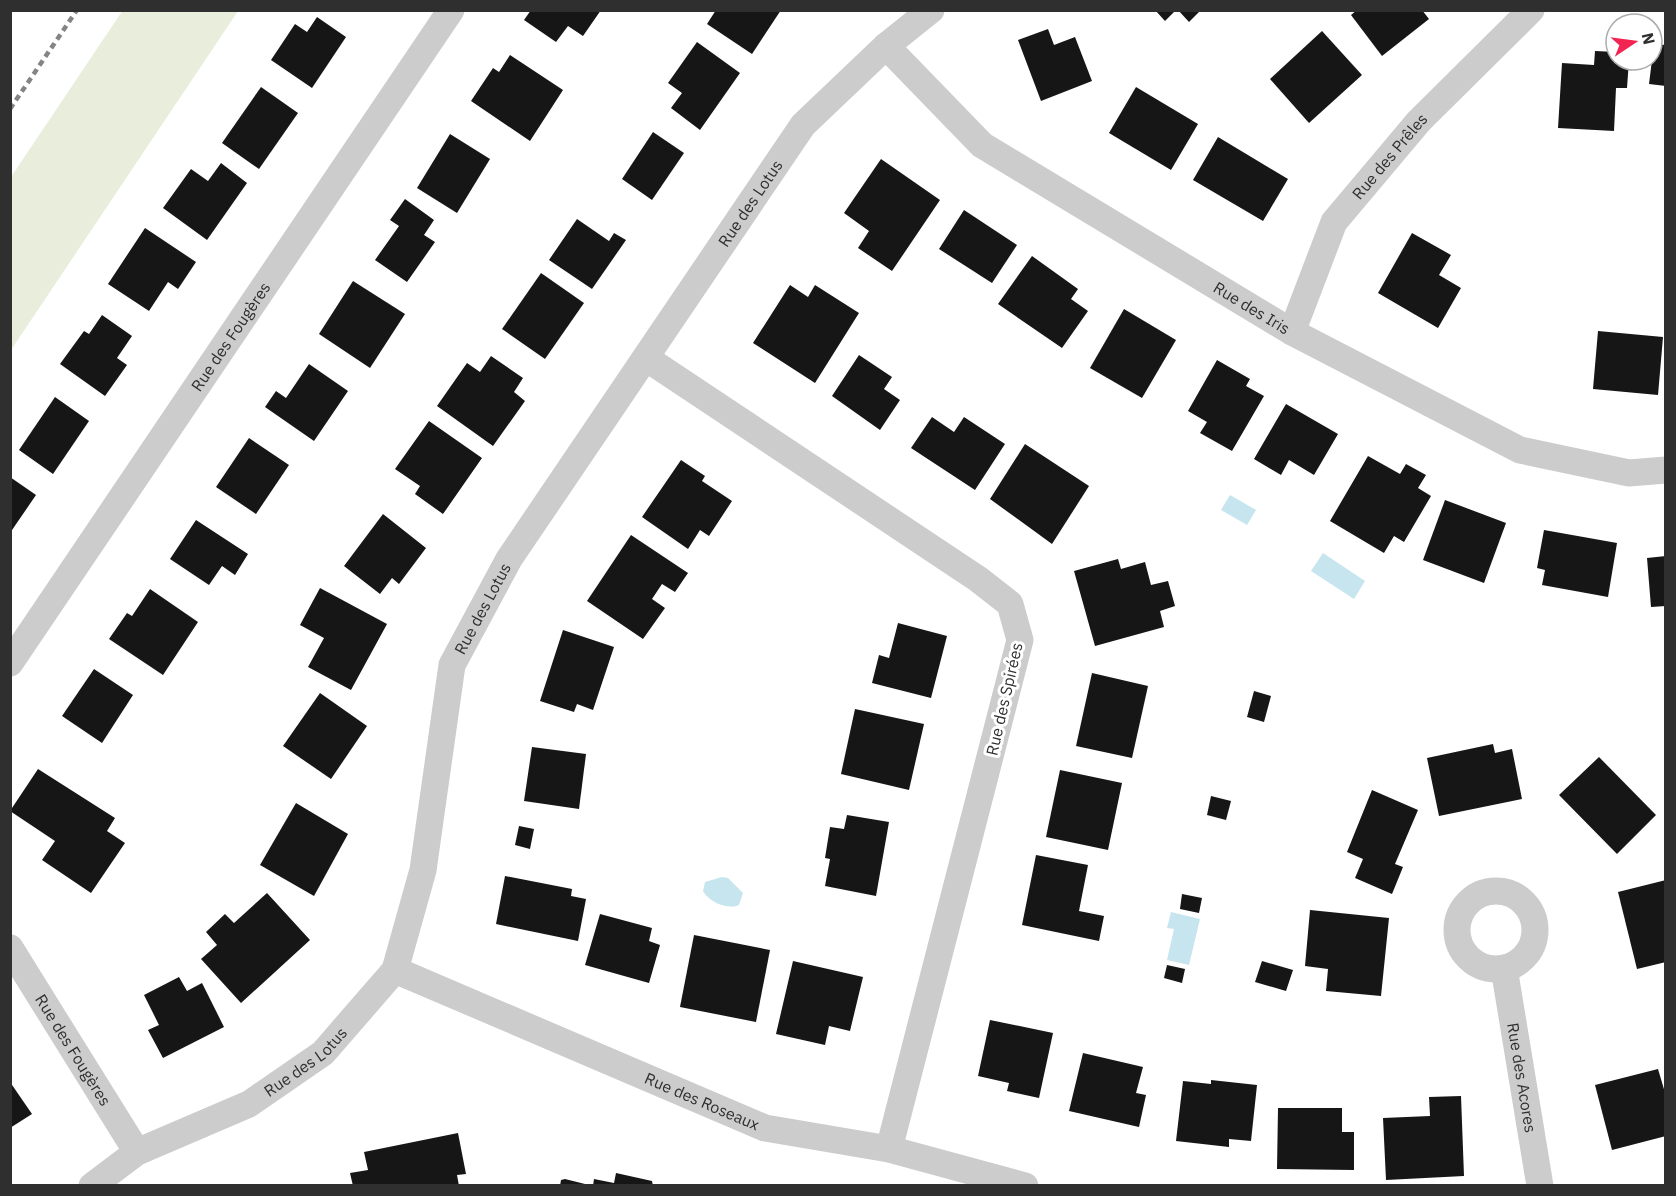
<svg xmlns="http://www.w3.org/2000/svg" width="1676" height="1196" font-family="'IBM Plex Sans',sans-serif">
<rect width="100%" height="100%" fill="#fff"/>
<polygon fill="#e8eddc" points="123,10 238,11 11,350 11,177"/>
<g fill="#c7e5ee">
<polygon points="1230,495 1256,510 1247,525 1221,510"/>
<polygon points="1323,553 1365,581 1354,599 1311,571"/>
<path d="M 722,877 L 728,878 L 743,893 L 739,905 C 727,910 709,902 703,891 L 705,882 Z"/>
<polygon points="1171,912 1200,919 1189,965 1167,960 1174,929 1167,928"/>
</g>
<g fill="#161616">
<polygon points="531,10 601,10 583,36 568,26 556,42 524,20"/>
<polygon points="716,10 781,10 752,54 707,24"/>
<polygon points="1155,10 1176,10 1165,21"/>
<polygon points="1178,10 1201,10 1189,22"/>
<polygon points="1357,10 1422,10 1429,19 1382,56 1351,15"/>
<polygon points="317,17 346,37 312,88 271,60 295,24 307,32"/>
<polygon points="1048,29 1054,45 1075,37 1092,81 1041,101 1018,40"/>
<polygon points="1322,31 1362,75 1309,123 1270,79"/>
<polygon points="697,42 740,73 700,130 671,108 682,93 668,83"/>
<polygon points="1654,44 1666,45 1666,86 1649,84"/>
<polygon points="1595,51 1616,52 1616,60 1629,60 1627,88 1616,88 1614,131 1558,128 1562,63 1594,65"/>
<polygon points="510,55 563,90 530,141 471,101 493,68 499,72"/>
<polygon points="261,87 298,113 259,169 222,143"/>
<polygon points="1136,87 1198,124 1171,170 1109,133"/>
<polygon points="653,132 684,153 652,200 622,179"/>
<polygon points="450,134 490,159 457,213 417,188"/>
<polygon points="1218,137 1288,179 1263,221 1193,180"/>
<polygon points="881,159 940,200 892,271 858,248 869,231 844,213"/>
<polygon points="221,163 247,183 207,240 163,208 191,169 208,181"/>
<polygon points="405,199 434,220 424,235 435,242 407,282 375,260 399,226 390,220"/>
<polygon points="964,210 1017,245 992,283 939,249"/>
<polygon points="577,219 609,241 614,233 626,240 592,289 549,260"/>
<polygon points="145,228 196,262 178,289 168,282 149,311 108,284"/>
<polygon points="1412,233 1451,255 1439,275 1461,288 1438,328 1378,293"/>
<polygon points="1032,256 1078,289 1071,299 1088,311 1062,348 998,304"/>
<polygon points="541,273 584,303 545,359 502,329"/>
<polygon points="353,281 405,314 370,368 319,334"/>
<polygon points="790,285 808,297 815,285 859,313 815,383 753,343"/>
<polygon points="1124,309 1176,340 1142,398 1090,368"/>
<polygon points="102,315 132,336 117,358 127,365 105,396 60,364 84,331 89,334"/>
<polygon points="1598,331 1663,337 1658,395 1593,389"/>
<polygon points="859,355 892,377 884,389 900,400 880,430 832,396"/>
<polygon points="491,356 523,378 514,392 525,401 493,446 437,406 467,363 480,372"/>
<polygon points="1217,360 1250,379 1246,386 1264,396 1232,451 1200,433 1207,422 1188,411"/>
<polygon points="309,364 348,391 314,441 265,407 276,391 286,398"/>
<polygon points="55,397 89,421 53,474 19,450"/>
<polygon points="1286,404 1338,434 1314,475 1289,460 1281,475 1254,459"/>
<polygon points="932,417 954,432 964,417 1005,444 975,490 911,448"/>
<polygon points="429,421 482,458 443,514 415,494 420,486 395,469"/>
<polygon points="249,438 289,465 256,514 216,487"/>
<polygon points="1025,444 1089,486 1052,544 990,499"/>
<polygon points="1368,456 1400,474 1406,464 1426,475 1418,488 1431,496 1404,542 1394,536 1384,553 1330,521"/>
<polygon points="681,460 705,476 702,481 732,501 709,536 700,530 688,549 642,517"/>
<polygon points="10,477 36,495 10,533"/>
<polygon points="1445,500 1506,523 1484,583 1423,560"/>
<polygon points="383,514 426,548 399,584 392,578 380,594 344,566"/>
<polygon points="196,520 248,554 235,575 222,566 209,585 170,559"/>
<polygon points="1544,530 1617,543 1608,597 1542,585 1545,570 1537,568"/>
<polygon points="631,535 688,573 675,592 662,584 652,599 665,608 643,639 587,601"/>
<polygon points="1666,556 1666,606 1651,607 1647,558"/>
<polygon points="1118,559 1121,569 1145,562 1151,585 1168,581 1175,606 1160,611 1164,627 1095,646 1074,571"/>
<polygon points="320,588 387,624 351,690 308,667 324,638 300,625"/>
<polygon points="150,589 198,622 163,675 109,639 127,613 132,616"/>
<polygon points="898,623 947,636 931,698 872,683 879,655 889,658"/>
<polygon points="563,630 614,647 593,710 577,704 574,712 540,701"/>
<polygon points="94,669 133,695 102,743 62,716"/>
<polygon points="1092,673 1148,686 1132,758 1076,746"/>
<polygon points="1254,691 1271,696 1264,722 1247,717"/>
<polygon points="320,693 367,726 331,779 283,746"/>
<polygon points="855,709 924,724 909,790 841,774"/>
<polygon points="1493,744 1495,753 1512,749 1522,799 1439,816 1427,758"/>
<polygon points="532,747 586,754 579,809 524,801"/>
<polygon points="1599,757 1656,815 1617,854 1559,795"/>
<polygon points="38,769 115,818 107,831 125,843 91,893 42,860 55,841 10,811"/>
<polygon points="1060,770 1122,783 1108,850 1046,837"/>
<polygon points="1372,790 1418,810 1395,864 1403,867 1392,894 1355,878 1363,859 1347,852"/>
<polygon points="1211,796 1231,801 1226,820 1207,815"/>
<polygon points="296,803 348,834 314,896 260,865"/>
<polygon points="847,815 889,822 876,896 825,886 830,859 825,858 830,827 844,829"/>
<polygon points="519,826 534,829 530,849 515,845"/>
<polygon points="1036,855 1088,865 1079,911 1104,916 1099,941 1022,925"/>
<polygon points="505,876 572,889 571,896 586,899 578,941 496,924"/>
<polygon points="1666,880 1666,962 1637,969 1618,892"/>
<polygon points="267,893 310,940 241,1003 201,959 217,945 206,932 225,914 234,923"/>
<polygon points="1182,894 1202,898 1199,913 1180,909"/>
<polygon points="1310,910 1389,918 1381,996 1326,991 1328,969 1305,966"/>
<polygon points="600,914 652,928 649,941 660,945 649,983 585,965"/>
<polygon points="694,935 770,950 756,1022 680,1007"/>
<polygon points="793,961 863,977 850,1031 829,1026 825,1045 776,1034"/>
<polygon points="1262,961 1293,970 1286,991 1255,982"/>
<polygon points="1167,965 1185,969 1182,983 1164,978"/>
<polygon points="179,977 187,991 202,983 224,1027 163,1058 148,1030 159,1025 144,995"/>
<polygon points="990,1020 1053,1033 1039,1098 1007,1091 1009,1083 978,1076"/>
<polygon points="1083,1053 1143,1067 1136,1093 1146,1095 1139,1127 1069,1111"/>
<polygon points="1658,1069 1666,1096 1666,1136 1612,1150 1595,1085"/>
<polygon points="1211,1080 1257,1085 1251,1141 1229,1139 1229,1147 1176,1141 1183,1081 1211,1084"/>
<polygon points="10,1082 32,1114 10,1128"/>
<polygon points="1461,1096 1464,1176 1386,1180 1383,1118 1430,1116 1429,1097"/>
<polygon points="1278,1108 1342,1108 1342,1132 1354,1132 1354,1170 1277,1169"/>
<polygon points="458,1133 466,1174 457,1175 459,1186 353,1186 350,1173 368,1170 364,1152"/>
<polygon points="616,1173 652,1181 653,1186 593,1186 594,1179 614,1183"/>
<polygon points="565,1179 589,1185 589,1186 560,1186 561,1180"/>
</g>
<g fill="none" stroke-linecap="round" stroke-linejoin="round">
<g stroke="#ccc" stroke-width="27">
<path id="s1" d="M 886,46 L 982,145 L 1292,332 L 1520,450 L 1629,473 L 1666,470"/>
<path id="s2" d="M 1292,332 L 1334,222 L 1419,121 L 1531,10"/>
<polyline points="646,358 978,579 1010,604 1020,640 889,1149"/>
<path id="s3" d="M 10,663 L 451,10"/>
<circle cx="1496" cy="930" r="39"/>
<path id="s4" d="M 10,948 L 137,1152"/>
<path id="s5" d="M 1504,968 L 1540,1186"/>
<path id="s6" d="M 395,970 L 765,1128 L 889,1149 L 1025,1186"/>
<path id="s7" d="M 92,1186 L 137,1152 L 249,1104 L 323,1053 L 395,970 L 423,870 L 452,665 L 509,559 L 803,125 L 886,46 L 931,10"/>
</g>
<polyline stroke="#848484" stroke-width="4.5" stroke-dasharray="6 4.5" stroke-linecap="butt" points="10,109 77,10"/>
</g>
<g text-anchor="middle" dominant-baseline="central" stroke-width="6" stroke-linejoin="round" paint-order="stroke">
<g font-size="16" fill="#2f2f2f" stroke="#fff">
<text stroke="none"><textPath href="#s2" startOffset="204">Rue des Prêles</textPath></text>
<text stroke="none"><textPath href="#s7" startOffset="1239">Rue des Lotus</textPath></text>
<text stroke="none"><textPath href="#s1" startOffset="453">Rue des Iris</textPath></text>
<text stroke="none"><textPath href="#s3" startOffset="394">Rue des Fougères</textPath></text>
<text stroke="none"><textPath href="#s7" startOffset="753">Rue des Lotus</textPath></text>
<text transform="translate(1004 699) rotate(-77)">Rue des Spirées</text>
<text stroke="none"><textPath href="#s4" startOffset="120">Rue des Fougères</textPath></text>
<text stroke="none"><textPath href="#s7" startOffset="249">Rue des Lotus</textPath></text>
<text stroke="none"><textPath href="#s5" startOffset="111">Rue des Acores</textPath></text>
<text stroke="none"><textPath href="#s6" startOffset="334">Rue des Roseaux</textPath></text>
</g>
</g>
<rect width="1676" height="1196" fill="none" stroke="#2f2f2f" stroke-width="24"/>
<g transform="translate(1634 42) rotate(77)"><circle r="28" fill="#ffffff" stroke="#acacac" stroke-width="1.5"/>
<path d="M0-4.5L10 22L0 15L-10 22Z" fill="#f22552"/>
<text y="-9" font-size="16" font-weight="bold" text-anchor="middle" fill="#2f2f2f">N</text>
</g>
</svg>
